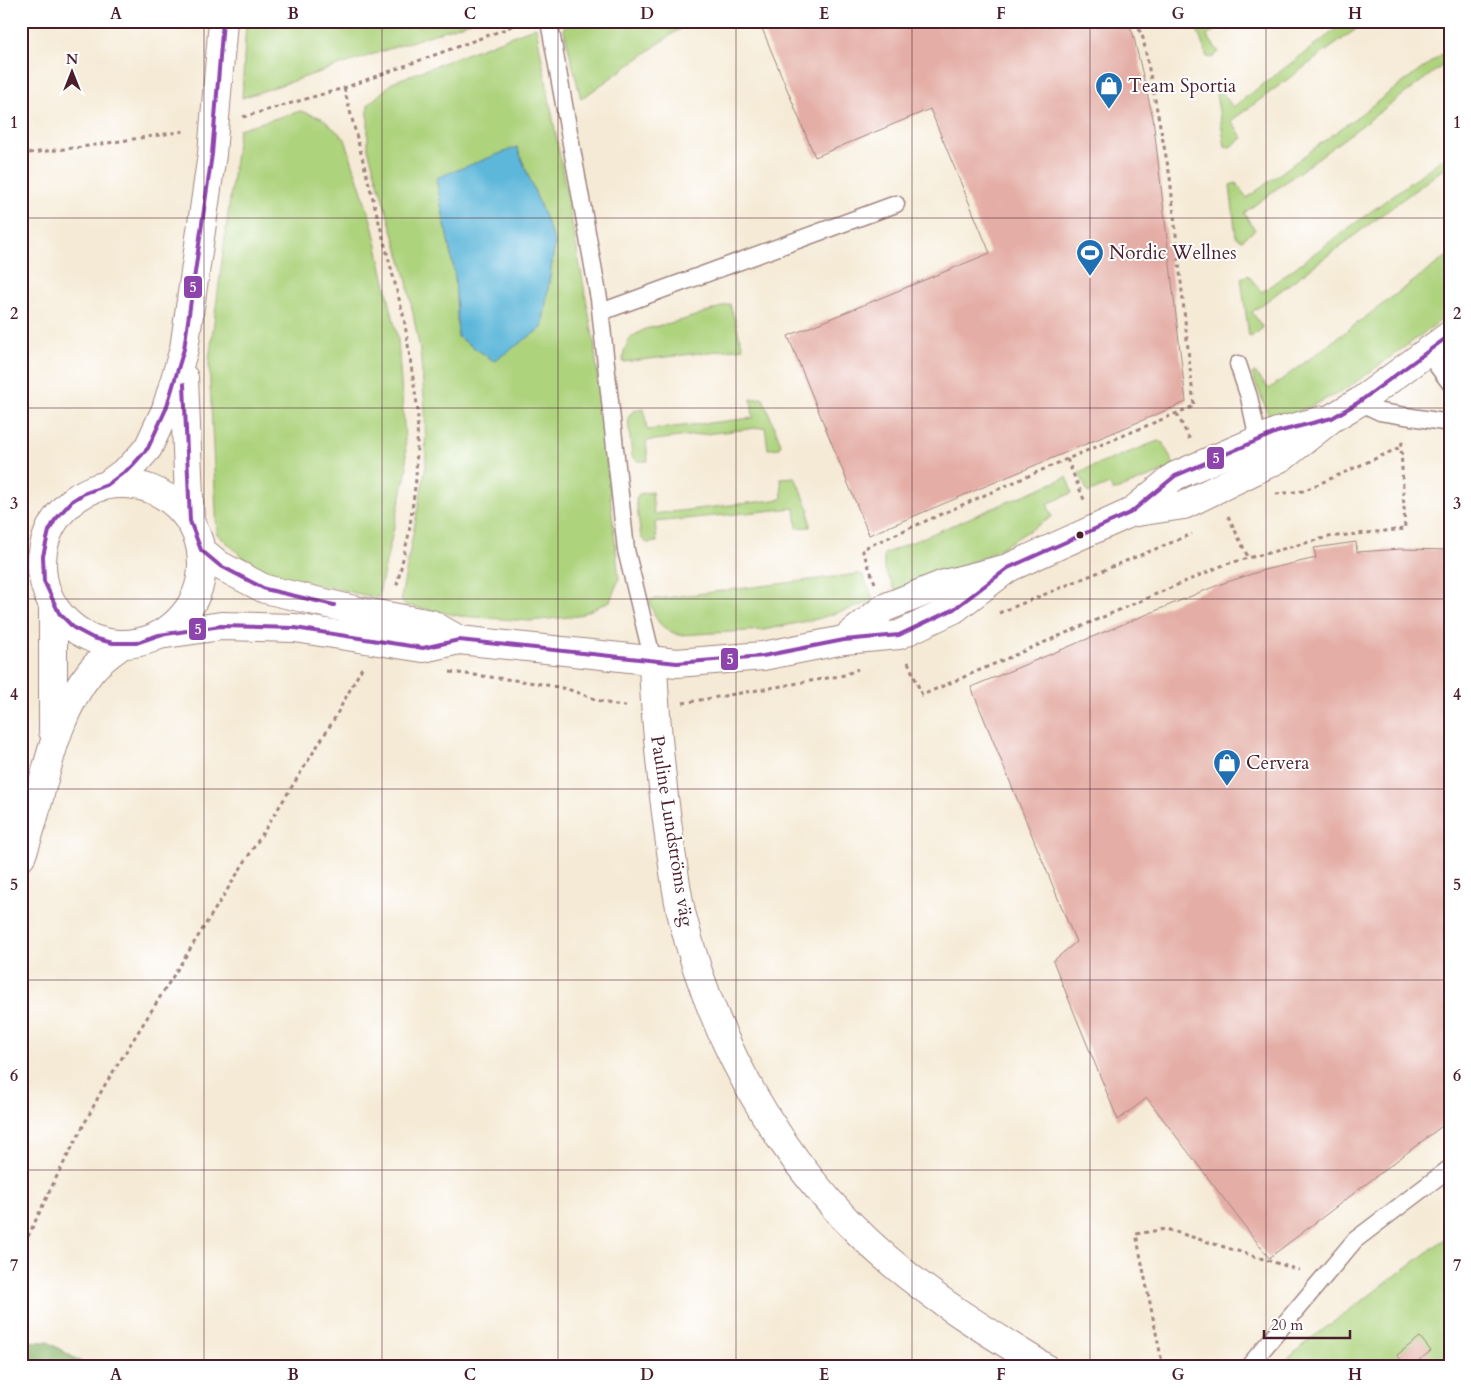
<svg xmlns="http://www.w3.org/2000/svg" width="1471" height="1388" font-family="Cardo,serif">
<rect width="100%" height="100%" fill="#fff"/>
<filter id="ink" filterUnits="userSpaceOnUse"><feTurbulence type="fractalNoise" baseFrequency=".02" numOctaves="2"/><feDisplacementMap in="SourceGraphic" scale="10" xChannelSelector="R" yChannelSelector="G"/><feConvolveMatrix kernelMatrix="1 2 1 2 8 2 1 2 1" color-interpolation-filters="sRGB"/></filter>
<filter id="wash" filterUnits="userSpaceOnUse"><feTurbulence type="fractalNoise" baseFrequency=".0096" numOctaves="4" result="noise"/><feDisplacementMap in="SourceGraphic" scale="20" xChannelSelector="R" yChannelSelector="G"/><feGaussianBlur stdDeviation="1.12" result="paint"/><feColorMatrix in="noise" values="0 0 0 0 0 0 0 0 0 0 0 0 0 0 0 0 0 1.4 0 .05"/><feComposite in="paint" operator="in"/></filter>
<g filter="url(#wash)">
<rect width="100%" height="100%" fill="#f5ead5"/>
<g fill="#add37d" stroke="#7c7954" fill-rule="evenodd">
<polygon points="246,21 473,21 242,98"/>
<polygon points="566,21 691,21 581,99 564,30"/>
<polygon points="1194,21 1226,21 1207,36 1219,52 1212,58 1207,57"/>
<polygon points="1347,21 1367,21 1231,121 1243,138 1230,147 1225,146 1216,94 1221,91 1233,107"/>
<path d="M 536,27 L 594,342 L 619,579 L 610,601 L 578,616 L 530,621 L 460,616 L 404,605 L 401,598 L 426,465 L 425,408 L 420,350 L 406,277 L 368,149 L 368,105 L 393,82 ZM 517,147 L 555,243 L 542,328 L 458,337 L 455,276 L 436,179 Z"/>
<polygon points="1450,48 1450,60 1244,213 1255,230 1242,240 1236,237 1230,185 1236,183 1247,198"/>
<polygon points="301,111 322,118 345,139 372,224 398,340 407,469 378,598 261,573 217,534 209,361 239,129"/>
<polygon points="1450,153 1450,164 1252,312 1263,328 1251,337 1249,336 1241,278 1248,275 1262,292"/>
<polygon points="1450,254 1450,314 1345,390 1283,419 1271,421 1252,374 1255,372 1269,389"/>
<polygon points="730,304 743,348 623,362 624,351 630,338 645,329 683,320"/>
<polygon points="763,398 781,444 779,448 768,449 765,427 646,441 648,461 637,461 632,456 628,418 633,411 644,409 647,430 753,418 751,399"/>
<polygon points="1158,441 1163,443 1175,467 1113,491 1109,484 1088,493 1079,472"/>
<polygon points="795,477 809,509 810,527 797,528 795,508 655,522 657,542 647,543 641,538 636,500 639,494 652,492 654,514 782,499 781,478"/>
<polygon points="1067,477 1072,493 1047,504 1052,517 987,556 896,592 884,568 884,554"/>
<path d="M 858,574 L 863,575 L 873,598 L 869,603 L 817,619 L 764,630 L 679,635 C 659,628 655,619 649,600 Z"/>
<polygon points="1450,1235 1450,1367 1279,1367 1304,1344"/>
</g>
<polygon fill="#8ab56c" stroke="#6a6a4c" points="21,1341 48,1342 89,1367 21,1367"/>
<polygon fill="#5db7da" stroke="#546b82" points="517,147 555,243 542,328 494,361 458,337 455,276 436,178"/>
<g id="blocks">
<g fill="#e4aea6">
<polygon points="759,21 1128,21 1133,34 1153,118 1186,402 869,535 788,336 990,253 930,109 815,157"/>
<polygon points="1356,542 1357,552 1401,549 1450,550 1450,1120 1269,1258 1147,1098 1118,1120 1053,961 1076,942 971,687 1218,585 1264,570 1316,558 1314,548"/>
<polygon points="1420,1337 1431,1351 1410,1367 1407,1367 1397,1355"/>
</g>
</g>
</g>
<g filter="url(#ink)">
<use href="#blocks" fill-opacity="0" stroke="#a08480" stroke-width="1"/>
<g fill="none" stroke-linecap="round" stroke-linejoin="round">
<defs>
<g id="lane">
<polyline points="549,21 599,299 626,550 653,661"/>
<polyline points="601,312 896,204"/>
<polyline points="1427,352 1450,383"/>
<polyline points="1238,364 1249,397 1258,440"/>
<polyline points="1359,402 1380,412 1450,423"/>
<polyline points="1248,1367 1355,1240 1450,1168"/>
</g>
<g id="street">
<polyline points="1130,513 1175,476 1277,432 1323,420"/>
<polyline points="201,550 219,565 265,589 354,610 431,624 459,640"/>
<polyline points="159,635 221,626 295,628 423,648 459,640 677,663 763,656 844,640 899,635 954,609 1008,568"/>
<polyline points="844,640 884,608 944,584 1008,568 1130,513 1184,505 1284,456 1332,418 1359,402 1450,335"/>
<path d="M 653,661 C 654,707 659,751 664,797 C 669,835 673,874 681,912 C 715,1053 793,1186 908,1276 C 951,1310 998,1338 1044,1367"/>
</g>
<g id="secondary">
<polyline points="184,378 190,521"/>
<circle cx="122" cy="564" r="80"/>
<polyline points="107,485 131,467 148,448 166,409 184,349 212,154 223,21"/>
<polyline points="53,605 53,731"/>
<path d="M 21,857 C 45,795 48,724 91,671 C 100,660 112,652 123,644"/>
</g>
</defs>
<use href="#lane" stroke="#a08480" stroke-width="19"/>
<use href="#street" stroke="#a08480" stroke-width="30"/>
<use href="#secondary" stroke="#a08480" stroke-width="30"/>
<g stroke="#a08480" stroke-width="3" stroke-dasharray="4 4" stroke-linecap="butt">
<polyline points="344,88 404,318 418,411 416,479 409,533 396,589"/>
<polyline points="243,117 344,88 503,30 522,21"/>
<polyline points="21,154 82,147 185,131"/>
<polyline points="1177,414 1190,440"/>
<polyline points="1067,459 1085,502"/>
<polyline points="1276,494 1303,491 1401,447 1403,438"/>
<polyline points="1228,516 1249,559"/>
<polyline points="875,583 862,549 1067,459 1194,406 1170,177 1143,38 1135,21"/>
<polyline points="999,613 1192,534"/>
<polyline points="908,662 922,695 1226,564 1328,537 1405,529 1401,447"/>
<path d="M 450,672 C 486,677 522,680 557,687 C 582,691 603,706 627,706"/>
<polyline points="683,703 845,675 858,669"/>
<polyline points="21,1251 56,1178 103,1088 333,721 363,666"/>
<polyline points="21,1366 24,1367"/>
<polyline points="1163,1367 1136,1234 1166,1229 1299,1270"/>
</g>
<use href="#lane" stroke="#fff" stroke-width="16"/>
<use href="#street" stroke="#fff" stroke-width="28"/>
<use href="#secondary" stroke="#fff" stroke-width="28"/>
<defs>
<g id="bus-1">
<polyline points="223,21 212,154 184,349 166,409 148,448 131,467 107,485 83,494 72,501 55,520 49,531 43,556 44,581 59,613 74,628 93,638 113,643 136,643 159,635 221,626 295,628 423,648 459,640 677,663 763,656 844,640 899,635 954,609 1008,568 1130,513 1175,476 1277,432 1332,418 1359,402 1450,335"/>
<polyline points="184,384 190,521 201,550 219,565 265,589 334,605"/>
</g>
</defs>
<use href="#bus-1" stroke="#fff" stroke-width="8"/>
<use href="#bus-1" stroke="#8e44ad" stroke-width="4"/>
</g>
</g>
<path fill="none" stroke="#4a1f2b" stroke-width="1" stroke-opacity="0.55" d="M 204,21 L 204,1367M 382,21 L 382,1367M 558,21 L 558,1367M 736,21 L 736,1367M 912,21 L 912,1367M 1090,21 L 1090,1367M 1266,21 L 1266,1367M 21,218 L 1450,218M 21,408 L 1450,408M 21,599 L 1450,599M 21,789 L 1450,789M 21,980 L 1450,980M 21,1170 L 1450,1170"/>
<defs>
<symbol id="shop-pin" viewBox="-11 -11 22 30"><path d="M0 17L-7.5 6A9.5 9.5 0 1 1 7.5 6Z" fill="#1f6fb2" stroke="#fff"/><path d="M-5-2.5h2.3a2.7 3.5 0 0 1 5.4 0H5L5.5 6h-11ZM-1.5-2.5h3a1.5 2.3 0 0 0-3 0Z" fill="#fff"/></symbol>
<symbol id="stadium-pin" viewBox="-11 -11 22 30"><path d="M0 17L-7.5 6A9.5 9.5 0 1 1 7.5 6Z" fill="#1f6fb2" stroke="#fff"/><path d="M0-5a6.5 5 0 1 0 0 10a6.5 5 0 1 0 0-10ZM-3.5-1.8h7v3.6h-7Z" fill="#fff"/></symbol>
</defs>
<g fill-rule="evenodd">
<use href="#shop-pin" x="1093" y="70" width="32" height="43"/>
<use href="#stadium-pin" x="1074" y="237" width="32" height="43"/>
<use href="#shop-pin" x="1211" y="747" width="32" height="43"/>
</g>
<circle fill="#4a1f2b" stroke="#fff" stroke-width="2" cx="1080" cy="535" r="4.5"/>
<g text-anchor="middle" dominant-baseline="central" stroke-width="4" stroke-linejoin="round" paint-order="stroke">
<g font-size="19" fill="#4a1f2b" stroke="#fff" text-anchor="start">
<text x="1128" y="86">Team Sportia</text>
<text x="1109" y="253">Nordic Wellnes</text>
<text x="1246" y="763">Cervera</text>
</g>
<g font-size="19" fill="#4a1f2b" stroke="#fff">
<text transform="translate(672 831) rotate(81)">Pauline Lundströms väg</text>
</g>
</g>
<g stroke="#fff" stroke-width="2">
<rect x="183" y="275" width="20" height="24" rx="5" fill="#8e44ad"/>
<rect x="1206" y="446" width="19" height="24" rx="5" fill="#8e44ad"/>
<rect x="188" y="617" width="19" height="24" rx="5" fill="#8e44ad"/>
<rect x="720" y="647" width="19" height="24" rx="5" fill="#8e44ad"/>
</g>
<g font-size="14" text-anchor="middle" font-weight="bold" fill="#fff">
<text x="193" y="292">5</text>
<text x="1216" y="463">5</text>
<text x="198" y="634">5</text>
<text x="730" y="664">5</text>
</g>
<rect width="1471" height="1388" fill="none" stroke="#fff" stroke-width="55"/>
<g transform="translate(72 72)" stroke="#ffffff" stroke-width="4" paint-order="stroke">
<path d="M0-4L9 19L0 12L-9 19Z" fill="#4a1f2b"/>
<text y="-8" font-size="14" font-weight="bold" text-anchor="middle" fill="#4a1f2b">N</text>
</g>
<path d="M1264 1330v8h86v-8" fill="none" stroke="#4a1f2b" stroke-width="2.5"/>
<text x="1271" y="1330" font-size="15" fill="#4a1f2b" stroke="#ffffff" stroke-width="4" paint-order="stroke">20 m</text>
<rect x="28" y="28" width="1416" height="1332" fill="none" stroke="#4a1f2b" stroke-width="2"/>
<g font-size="16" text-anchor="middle" font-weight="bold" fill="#4a1f2b">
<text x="116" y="19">A</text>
<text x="293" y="19">B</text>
<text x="470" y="19">C</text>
<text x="647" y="19">D</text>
<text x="824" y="19">E</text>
<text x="1001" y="19">F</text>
<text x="1178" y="19">G</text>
<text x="1355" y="19">H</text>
<text x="14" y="128">1</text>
<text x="1457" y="128">1</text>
<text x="14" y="319">2</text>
<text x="1457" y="319">2</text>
<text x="14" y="509">3</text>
<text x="1457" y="509">3</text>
<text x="14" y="700">4</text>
<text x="1457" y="700">4</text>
<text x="14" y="890">5</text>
<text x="1457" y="890">5</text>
<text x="14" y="1081">6</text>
<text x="1457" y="1081">6</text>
<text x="14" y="1271">7</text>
<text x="1457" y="1271">7</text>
<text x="116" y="1380">A</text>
<text x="293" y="1380">B</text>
<text x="470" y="1380">C</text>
<text x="647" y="1380">D</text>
<text x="824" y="1380">E</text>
<text x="1001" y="1380">F</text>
<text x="1178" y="1380">G</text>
<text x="1355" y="1380">H</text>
</g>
</svg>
